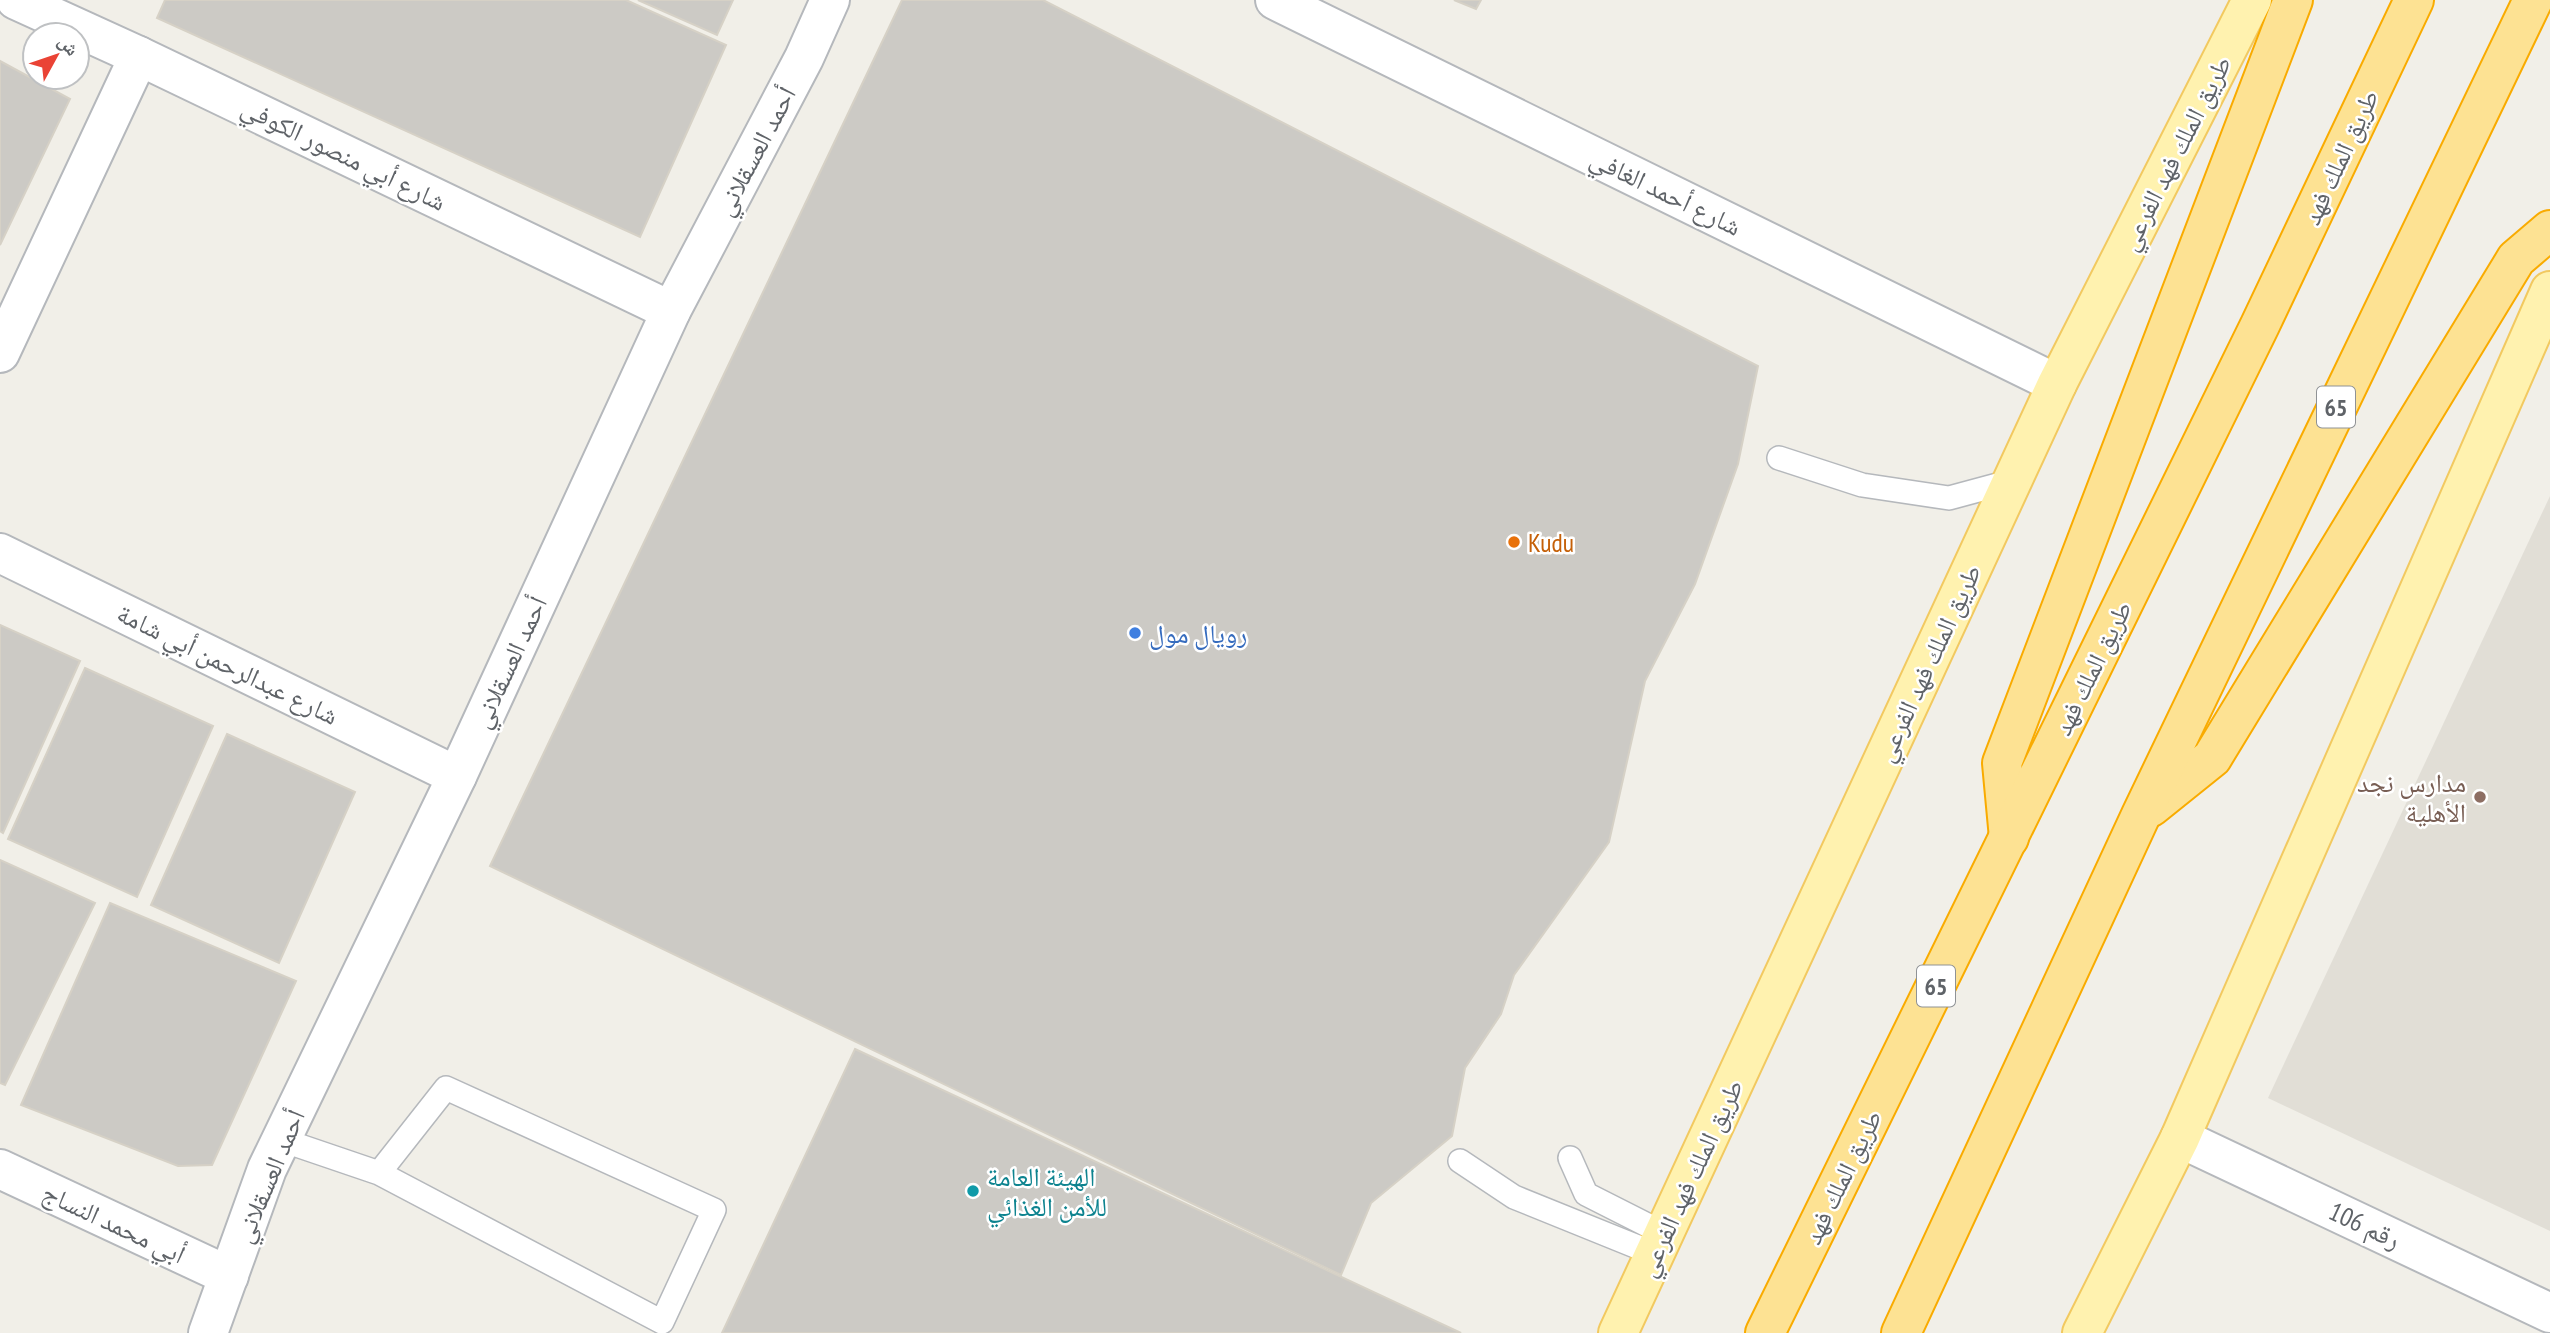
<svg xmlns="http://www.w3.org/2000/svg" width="2550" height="1333" font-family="'PT Sans Narrow','Noto Naskh Arabic',sans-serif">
<rect width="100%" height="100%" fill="#f1efe8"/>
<polygon fill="#e1ded6" points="2550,496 2550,1231 2268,1098"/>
<g fill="#cccac5" stroke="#d6d1c6" stroke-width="2">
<polygon points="165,0 626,0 726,45 640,237 157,18"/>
<polygon points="638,0 733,0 717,35"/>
<polygon points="902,0 1043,0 1758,366 1738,464 1695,584 1645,681 1609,842 1514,975 1501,1014 1465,1068 1452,1136 1371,1203 1341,1275 490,866"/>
<polygon points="1454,0 1481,0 1476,9"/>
<polygon points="0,61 70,99 0,245"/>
<polygon points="0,625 80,661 3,833 0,831"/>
<polygon points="85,668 213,726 137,897 8,839"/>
<polygon points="227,734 355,792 279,963 151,905"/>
<polygon points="0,860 95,903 5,1085 0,1083"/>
<polygon points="110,903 296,981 212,1165 178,1166 21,1105"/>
<polygon points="855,1049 1461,1333 722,1333"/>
</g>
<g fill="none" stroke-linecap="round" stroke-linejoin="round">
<defs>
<g id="lane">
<polyline points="1779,458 1862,485 1949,498 2012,481"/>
<polyline points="282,1140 379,1173 662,1322 714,1210 446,1088 379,1173"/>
<polyline points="1570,1158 1586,1194 1665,1234"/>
<polyline points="1460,1161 1514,1197 1655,1254"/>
</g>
<g id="street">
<polyline points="16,0 139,56 671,311"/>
<polyline points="1275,0 2057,384"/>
<polyline points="0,353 139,56"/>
<polyline points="0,553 457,776"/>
<polyline points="2180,1138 2550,1313"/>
<polyline points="0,1169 229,1276"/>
<polyline points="208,1333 267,1169 457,776 671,311 804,58 830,0"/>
</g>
<g id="primary">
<polyline points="1618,1333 2057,384 2252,0"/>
<polyline points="2082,1333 2180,1138 2550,291"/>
</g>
<g id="highway">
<polyline points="2151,807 2212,758 2516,259 2550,230"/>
<polyline points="2009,838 2002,763 2293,0"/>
<polyline points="1765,1333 2260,325 2414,0"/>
<polyline points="1901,1333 2141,815 2533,0"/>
</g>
</defs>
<use href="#lane" stroke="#b5b8bc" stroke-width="26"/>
<use href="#street" stroke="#b5b8bc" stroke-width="42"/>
<use href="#primary" stroke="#f2c960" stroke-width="42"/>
<use href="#highway" stroke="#f9ab00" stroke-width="42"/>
<use href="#lane" stroke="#fff" stroke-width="23"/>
<use href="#street" stroke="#fff" stroke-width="38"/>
<use href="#primary" stroke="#fff2af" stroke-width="38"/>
<use href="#highway" stroke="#fde293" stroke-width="38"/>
</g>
<circle fill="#e8710a" stroke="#fff" stroke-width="2.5" cx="1514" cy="542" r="7"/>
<circle fill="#3f7fe0" stroke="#fff" stroke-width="2.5" cx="1135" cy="633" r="7"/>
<circle fill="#8d6e63" stroke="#fff" stroke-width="2.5" cx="2480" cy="797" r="7"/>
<circle fill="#0f9aa8" stroke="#fff" stroke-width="2.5" cx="973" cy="1191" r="7"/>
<g text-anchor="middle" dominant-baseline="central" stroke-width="5" stroke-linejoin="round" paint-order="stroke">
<g fill="#fff" stroke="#8f9295" stroke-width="2">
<rect x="2317" y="386.5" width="38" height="41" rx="5"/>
<rect x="1917" y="965.5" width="38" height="41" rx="5"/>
</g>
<g font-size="24" font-weight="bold" fill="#5f6368">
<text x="2336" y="407">65</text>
<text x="1936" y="986">65</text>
</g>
<g font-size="26" fill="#5f6368" stroke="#fff">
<text transform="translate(755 151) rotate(-62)">أحمد العسقلاني</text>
<text transform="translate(2175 153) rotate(-63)">طريق الملك فهد الفرعي</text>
<text transform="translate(344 154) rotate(26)">شارع أبي منصور الكوفي</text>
<text transform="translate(2340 157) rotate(-65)">طريق الملك فهد</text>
<text transform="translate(1666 192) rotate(26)">شارع أحمد الغافي</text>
<text transform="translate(509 662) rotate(-65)">أحمد العسقلاني</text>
<text transform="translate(1928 663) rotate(-65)">طريق الملك فهد الفرعي</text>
<text transform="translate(228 664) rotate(26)">شارع عبدالرحمن أبي شامة</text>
<text transform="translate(2092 668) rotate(-64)">طريق الملك فهد</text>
<text transform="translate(269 1176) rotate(-67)">أحمد العسقلاني</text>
<text transform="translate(1842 1177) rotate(-64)">طريق الملك فهد</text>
<text transform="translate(1690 1178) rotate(-65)">طريق الملك فهد الفرعي</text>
<text transform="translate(114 1223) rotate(25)">أبي محمد النساج</text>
<text transform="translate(2365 1225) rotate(25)">رقم 106</text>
</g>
<g font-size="26" fill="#c56008" stroke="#fff" text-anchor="start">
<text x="1528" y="542">Kudu</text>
</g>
<g font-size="26" fill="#366cbe" stroke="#fff" text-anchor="start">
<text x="1149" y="633">رويال مول</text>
</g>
<g font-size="26" fill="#785e54" stroke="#fff" text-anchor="end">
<text x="2466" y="782">مدارس نجد<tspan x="2466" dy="30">الأهلية</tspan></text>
</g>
<g font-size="26" fill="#0d838f" stroke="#fff" text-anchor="start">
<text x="987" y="1176">الهيئة العامة<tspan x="987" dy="30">للأمن الغذائي</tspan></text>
</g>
</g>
<g transform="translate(56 56) rotate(50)"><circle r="33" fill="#ffffff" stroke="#bfc1c3" stroke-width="2"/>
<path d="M0-5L12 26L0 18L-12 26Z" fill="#ea4335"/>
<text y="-10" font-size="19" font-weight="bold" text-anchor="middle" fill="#5f6368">ش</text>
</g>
</svg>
